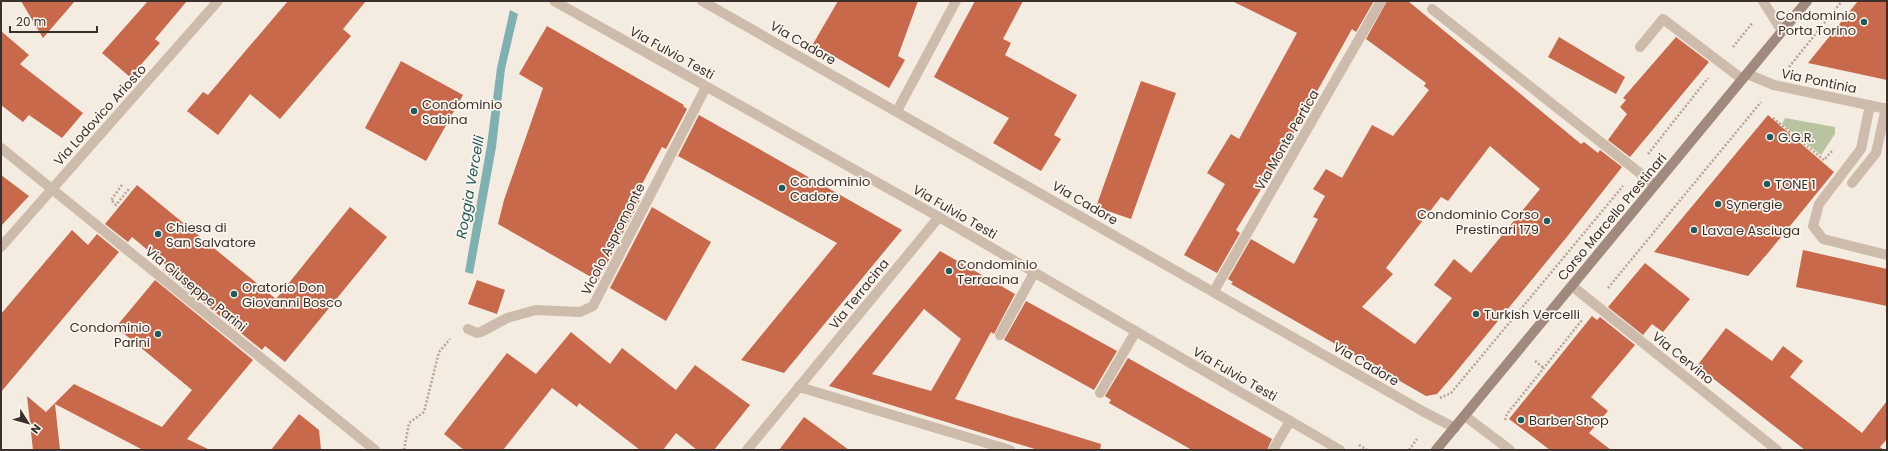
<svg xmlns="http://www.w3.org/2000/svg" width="1888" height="451" font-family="Poppins,sans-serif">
<rect width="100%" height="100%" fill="#f4ebe1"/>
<polygon fill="#b8c4a0" points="1785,118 1835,127 1835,134 1821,155 1782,124"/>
<polygon fill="#7fb0b2" points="510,10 518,14 505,69 496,147 473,274 465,272 487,145 497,68"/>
<g fill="#c8694b" fill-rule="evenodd">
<polygon points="21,1 75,1 43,38"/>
<polygon points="148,1 187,1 155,39 160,43 130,77 102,53"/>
<polygon points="288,1 366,1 343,29 351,36 280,119 250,94 218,135 187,111 203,92 208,95"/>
<polygon points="838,1 918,1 898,56 905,60 889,88 813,44"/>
<polygon points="975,1 1023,1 1003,39 1011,43 1005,55 1077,95 1054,135 1061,139 1041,171 993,143 1009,118 934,77"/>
<polygon points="1232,1 1374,1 1356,32 1352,29 1274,168 1236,230 1240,233 1217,273 1184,255 1225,184 1207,173 1231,134 1239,139 1297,33"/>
<path d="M 1387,1 L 1408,1 L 1581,144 L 1584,142 L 1598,153 L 1600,150 L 1622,167 L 1566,238 L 1451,378 L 1437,394 L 1426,396 L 1231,284 L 1233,282 L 1228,279 L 1251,239 L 1294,264 L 1318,219 L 1313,217 L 1325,196 L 1313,189 L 1326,169 L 1342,178 L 1372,125 L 1393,136 L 1429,90 L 1424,86 L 1426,83 L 1366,39 ZM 1490,146 L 1540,189 L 1471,273 L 1454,259 L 1434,285 L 1452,298 L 1415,344 L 1362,307 L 1393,274 L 1386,268 L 1441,197 L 1448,201 Z"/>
<polygon points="1858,1 1887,1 1887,80 1808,63"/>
<polygon points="547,26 684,105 683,106 687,109 666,149 662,147 635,197 640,200 598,281 498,224 504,200 543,88 519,74"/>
<polygon points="1,31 29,55 20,64 83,113 62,138 29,115 23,122 1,105"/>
<polygon points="1559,37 1625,77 1616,94 1548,57"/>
<polygon points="1676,37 1709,62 1630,157 1608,140 1627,114 1620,107 1626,100 1623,98"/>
<polygon points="401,61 463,95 426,161 365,128"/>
<polygon points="1141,81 1176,93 1131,219 1096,207"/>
<polygon points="699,115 902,230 784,373 741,360 837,243 678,156"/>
<polygon points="1768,115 1834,172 1768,253 1748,276 1654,252"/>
<polygon points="1,175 29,196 1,226"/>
<polygon points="137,185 276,299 350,207 387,237 285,362 265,346 262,350 163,270 167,266 132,237 128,242 105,224"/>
<polygon points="652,207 711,242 666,321 610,288"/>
<polygon points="72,230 88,245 97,234 119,252 1,392 1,314"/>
<polygon points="1803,250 1887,269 1887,306 1796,287"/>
<path d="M 940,251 L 1015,294 L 994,334 L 991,332 L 955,399 L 1101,444 L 1100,450 L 1038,450 L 829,386 ZM 924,309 L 961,339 L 931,391 L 872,374 Z"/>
<polygon points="1645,263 1690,299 1663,332 1652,324 1643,335 1608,307"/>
<polygon points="155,280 253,360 187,439 210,450 143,450 55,404 60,450 33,450 27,396 46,412 74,384 162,427 192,390 116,327"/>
<polygon points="477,280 505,290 497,314 468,304"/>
<polygon points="1026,301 1117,351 1094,390 1004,340"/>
<polygon points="1592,316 1597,320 1600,317 1635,345 1591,397 1608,411 1589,433 1611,450 1550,450 1509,419"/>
<polygon points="1726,328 1772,361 1783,346 1803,361 1790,377 1862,433 1887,401 1887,439 1880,447 1884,450 1805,450 1697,366"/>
<polygon points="571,332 610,364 622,348 676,390 695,365 750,405 714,450 697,450 676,433 663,450 640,450 579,403 577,407 552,388 503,450 464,450 444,434 507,353 536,374"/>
<polygon points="1128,358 1272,439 1267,450 1192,450 1109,403 1111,400 1105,396"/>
<polygon points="299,414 319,430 321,450 271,450"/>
<polygon points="804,417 849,450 779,450"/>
</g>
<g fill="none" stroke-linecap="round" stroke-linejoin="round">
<g stroke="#b9a596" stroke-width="2.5" stroke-dasharray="2 2" stroke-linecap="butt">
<polyline points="1733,47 1753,22"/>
<polyline points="1789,67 1842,1"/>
<polyline points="1773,118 1824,160 1833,150"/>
<polyline points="1648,154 1708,78"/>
<polyline points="122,185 111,200 116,205 128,190 131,192"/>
<polyline points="1608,288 1761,102"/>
<polyline points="1535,361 1544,368"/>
<polyline points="1440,398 1451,393 1623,186"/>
<polyline points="1505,420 1507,414 1582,320"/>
<polyline points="1359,445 1367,450"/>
<polyline points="404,450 409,423 424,412 439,352 450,339"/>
<polyline points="1409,450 1417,439"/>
</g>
<g stroke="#cdbbac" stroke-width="10">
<polyline points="1763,1 1782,31"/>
<polyline points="1432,9 1655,185"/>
<polyline points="1640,47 1663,19 1742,79"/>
<polyline points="1870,105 1861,149 1819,204 1813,226 1823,239 1887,255"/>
<polyline points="1852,183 1876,153 1886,108"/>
<polyline points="1000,335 1034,273"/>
<polyline points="1100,393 1136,331"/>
<polyline points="1273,450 1290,421"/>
</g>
<g stroke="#cdbbac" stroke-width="10">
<polyline points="1747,74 1774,85 1887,109"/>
<polyline points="897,111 956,1"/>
<polyline points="1,148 375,450"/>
<polyline points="1,247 218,1"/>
<polyline points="1572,286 1777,450"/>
<polyline points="1214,291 1381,1"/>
<polyline points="468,329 477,333 481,332 507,318 536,310 580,312 593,306 706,87"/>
<polyline points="799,387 1010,450"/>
<polyline points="747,450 939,217"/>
</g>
<g stroke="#cdbbac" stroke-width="10">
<polyline points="554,1 939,217 1340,450"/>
<polyline points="702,1 1424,412 1455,428"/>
<polyline points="1465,416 1510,450"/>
</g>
<polyline stroke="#a18a7d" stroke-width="10" points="1436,450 1807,1"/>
</g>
<g fill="#1f5a5e" stroke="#fbf5ee" stroke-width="1.5">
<circle cx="1864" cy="22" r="4"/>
<circle cx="414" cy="111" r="4"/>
<circle cx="1770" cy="137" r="4"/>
<circle cx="1767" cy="184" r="4"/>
<circle cx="782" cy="188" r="4"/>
<circle cx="1718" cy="204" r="4"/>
<circle cx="1547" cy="221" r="4"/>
<circle cx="1694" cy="230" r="4"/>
<circle cx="158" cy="234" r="4"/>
<circle cx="949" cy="271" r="4"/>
<circle cx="234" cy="294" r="4"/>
<circle cx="1476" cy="314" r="4"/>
<circle cx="158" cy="334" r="4"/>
<circle cx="1521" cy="420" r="4"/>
</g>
<g text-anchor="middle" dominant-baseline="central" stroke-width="3.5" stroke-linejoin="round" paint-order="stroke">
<g font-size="13" fill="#3b302b" stroke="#fbf5ee" text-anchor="start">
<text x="1856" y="15" text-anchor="end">Condominio<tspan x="1856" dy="15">Porta Torino</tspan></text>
<text x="422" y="104">Condominio<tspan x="422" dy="15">Sabina</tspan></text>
<text x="1778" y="137">G.G.R.</text>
<text x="790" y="181">Condominio<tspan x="790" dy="15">Cadore</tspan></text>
<text x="1775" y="184">TONE 1</text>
<text x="1726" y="204">Synergie</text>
<text x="1539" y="214" text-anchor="end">Condominio Corso<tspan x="1539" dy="15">Prestinari 179</tspan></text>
<text x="166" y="227">Chiesa di<tspan x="166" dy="15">San Salvatore</tspan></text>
<text x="1702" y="230">Lava e Asciuga</text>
<text x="957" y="264">Condominio<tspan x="957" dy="15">Terracina</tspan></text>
<text x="242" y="287">Oratorio Don<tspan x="242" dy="15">Giovanni Bosco</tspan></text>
<text x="1484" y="314">Turkish Vercelli</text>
<text x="150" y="327" text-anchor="end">Condominio<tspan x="150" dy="15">Parini</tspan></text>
<text x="1529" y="420">Barber Shop</text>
</g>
<g font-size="13" fill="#3b302b" stroke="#fbf5ee">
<text transform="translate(803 43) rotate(30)">Via Cadore</text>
<text transform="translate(672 53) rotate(29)">Via Fulvio Testi</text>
<text transform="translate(1819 81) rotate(12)">Via Pontinia</text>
<text transform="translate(100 115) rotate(-48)">Via Lodovico Ariosto</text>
<text transform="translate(1287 140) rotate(-60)">Via Monte Pertica</text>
<text transform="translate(1085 203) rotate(30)">Via Cadore</text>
<text transform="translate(955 212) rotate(30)">Via Fulvio Testi</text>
<text transform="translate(1612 217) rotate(-50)">Corso Marcello Prestinari</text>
<text transform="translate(613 239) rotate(-63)">Vicolo Aspromonte</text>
<text transform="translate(196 289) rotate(39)">Via Giuseppe Parini</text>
<text transform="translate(859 294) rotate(-51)">Via Terracina</text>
<text transform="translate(1683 358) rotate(39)">Via Cervino</text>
<text transform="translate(1366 364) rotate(30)">Via Cadore</text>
<text transform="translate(1235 374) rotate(30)">Via Fulvio Testi</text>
</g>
<g font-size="14" font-style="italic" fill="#1f5a5e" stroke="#fbf5ee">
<text transform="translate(470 187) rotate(-80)">Roggia Vercelli</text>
</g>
</g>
<rect width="1888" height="451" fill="none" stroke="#3b302b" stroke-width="4"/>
<g transform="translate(28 423) rotate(127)" stroke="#fbf5ee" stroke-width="3" paint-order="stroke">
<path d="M0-3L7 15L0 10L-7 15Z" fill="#3b302b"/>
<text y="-6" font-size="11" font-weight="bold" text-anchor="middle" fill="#3b302b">N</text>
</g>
<path d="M10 26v6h87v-6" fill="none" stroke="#3b302b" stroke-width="2"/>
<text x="16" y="26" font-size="12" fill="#3b302b" stroke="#fbf5ee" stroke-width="3" paint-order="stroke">20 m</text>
</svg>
